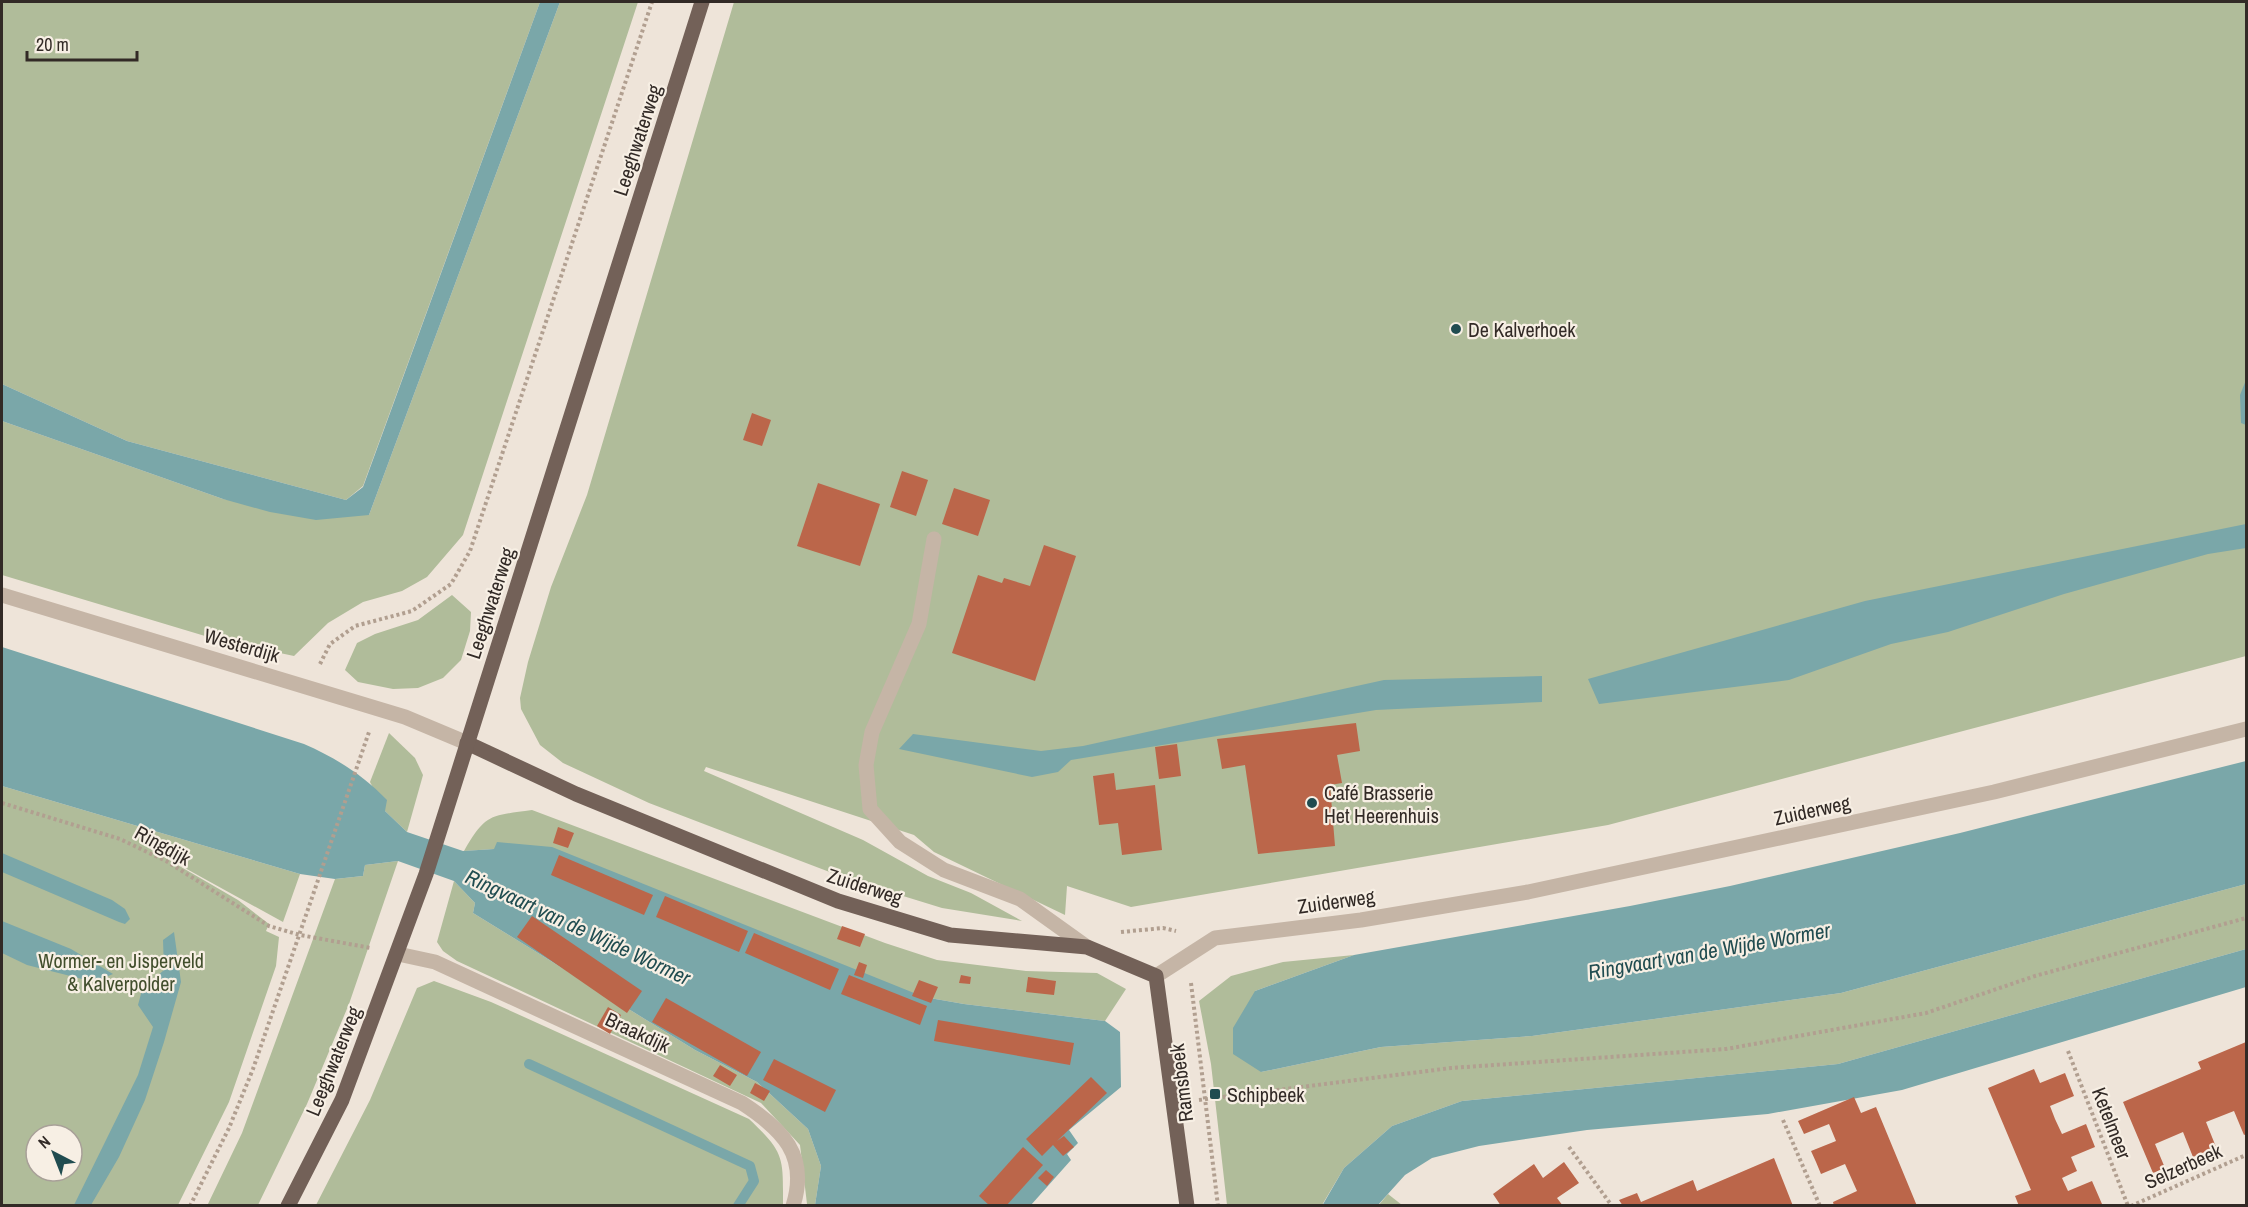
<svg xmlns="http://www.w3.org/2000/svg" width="2248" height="1207" font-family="'Archivo Narrow',sans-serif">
<rect width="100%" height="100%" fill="#eee4d9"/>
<g fill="#b0bc9a" fill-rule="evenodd">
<polygon points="2,2 540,2 363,486 346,500 127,441 2,384"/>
<polygon points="560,2 638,2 463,535 427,577 402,591 363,602 328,623 294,656 215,639 2,575 2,421 223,499 369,515"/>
<polygon points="734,2 2246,2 2246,656 1608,825 1131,907 1067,886 1065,915 934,852 914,835 706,767 704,771 863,840 928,876 971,893 1022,921 942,908 848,879 649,803 563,763 540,745 521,709 520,698 528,662 551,587 587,495"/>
<polygon points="452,595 471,612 470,631 461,660 443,678 418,688 393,689 358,682 345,670 357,643 375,634 418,620"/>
<polygon points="389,733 415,758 423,775 407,832 385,811 370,782"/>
<path d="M 2,786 L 300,874 L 283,922 L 145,846 L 238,900 L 269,924 L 266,931 L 279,937 L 276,966 L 229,1102 L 178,1205 L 2,1206 ZM 36,1135 L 72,1135 L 72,1171 L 36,1171 Z"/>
<path d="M 532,810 L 885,943 L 937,960 L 1026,971 L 1097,973 L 1126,989 L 1105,1021 L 964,1004 L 924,997 L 494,849 L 464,851 C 486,813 490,816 532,810 Z"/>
<polygon points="398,861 349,1004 307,1104 258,1205 207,1206 242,1133 335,879 363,876 365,865"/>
<polygon points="454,881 475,903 473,913 695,1050 757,1082 808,1129 821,1166 815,1205 807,1204 800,1145 761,1103 457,961 443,951 437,942"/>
<polygon points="2246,884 2246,949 1838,1064 1462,1101 1392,1126 1344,1168 1322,1205 1227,1205 1211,1064 1199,1001 1231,976 1283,962 1354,955 1255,991 1261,1072 1381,1047 1532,1036 1841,993"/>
<path d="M 434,981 L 491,1002 L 749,1119 C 785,1153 783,1157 783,1205 L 316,1205 L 370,1100 L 417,988 Z"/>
<polygon points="1388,1194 1402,1205 1378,1206"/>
</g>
<g fill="#7aa7a9">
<polygon points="540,2 560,2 369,515 316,520 270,512 223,499 2,421 2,384 127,441 346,500 363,487"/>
<polygon points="2246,380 2246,425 2241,423 2240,395"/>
<polygon points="2246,524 2246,548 2208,554 2064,594 1948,632 1891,644 1789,680 1599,704 1588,679 1865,601"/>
<path d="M 2,647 L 304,744 C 336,758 363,775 387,800 L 385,811 L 407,832 L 463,851 L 494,849 L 497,842 L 552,847 L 924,997 L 964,1004 L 1105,1021 L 1120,1032 L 1121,1087 L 1069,1130 L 1078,1143 L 1067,1154 L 1071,1160 L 1031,1205 L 815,1205 L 821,1166 L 808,1129 L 757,1082 L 695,1050 L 473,913 L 475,903 L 454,881 L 398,861 L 365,865 L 363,876 L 335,879 L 300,874 L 2,786 Z"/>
<polygon points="1542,676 1542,702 1376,710 1071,760 1058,772 1032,777 899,749 913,734 1041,751 1083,746 1384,680"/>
<polygon points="2246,761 2246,884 1841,993 1532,1036 1381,1047 1261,1072 1233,1054 1233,1028 1255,991 1354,955 1630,906 1730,886 1960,833"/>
<polygon points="2,853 112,900 125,909 130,919 125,924 119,922 2,872"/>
<polygon points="2,921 71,949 113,974 94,982 27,965 2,953"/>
<polygon points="174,932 181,982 164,1042 145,1100 119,1157 91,1205 74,1205 138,1075 153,1027 138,1005 142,990 164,970 163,940"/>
<polygon points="2246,949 2246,987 1902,1090 1768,1114 1587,1130 1479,1146 1432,1158 1405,1175 1378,1205 1322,1206 1344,1168 1392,1126 1462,1101 1838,1064"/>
</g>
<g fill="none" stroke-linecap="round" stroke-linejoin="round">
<polyline stroke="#7aa7a9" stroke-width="10" points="529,1064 750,1166 754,1181 738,1206"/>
</g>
<g fill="#bb664a">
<polygon points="752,413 771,420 762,446 743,440"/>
<polygon points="902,471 928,480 916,516 890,507"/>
<polygon points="818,483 880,504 860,566 797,546"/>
<polygon points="954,488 990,500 978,536 942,524"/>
<polygon points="1044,545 1076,556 1035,681 952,653 978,575 1002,583 1004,578 1030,586"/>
<polygon points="1356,723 1360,751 1337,755 1342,783 1330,785 1335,846 1258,854 1245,765 1222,769 1217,739"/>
<polygon points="1177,744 1181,776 1159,779 1155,747"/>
<polygon points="1114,773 1116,790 1155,785 1162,850 1122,855 1118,823 1099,825 1093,776"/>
<polygon points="558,827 574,833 568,848 553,843"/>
<polygon points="559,855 653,895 644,915 551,875"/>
<polygon points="665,896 748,931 739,952 656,917"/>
<polygon points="532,916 642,991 627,1013 517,937"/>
<polygon points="842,926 865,934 860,947 837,939"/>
<polygon points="754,933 839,969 830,990 745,953"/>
<polygon points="859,962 867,965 863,978 854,975"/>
<polygon points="849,975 927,1006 920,1025 841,994"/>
<polygon points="961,975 971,977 970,984 959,983"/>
<polygon points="1028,977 1056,981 1054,995 1026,992"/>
<polygon points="919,980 938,987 931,1003 912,996"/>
<polygon points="666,998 761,1052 747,1076 652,1022"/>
<polygon points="608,1007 621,1015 610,1034 597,1026"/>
<polygon points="938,1020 1074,1043 1070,1065 934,1041"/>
<polygon points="2246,1042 2246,1134 2244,1135 2234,1111 2206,1122 2216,1147 2193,1157 2183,1132 2155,1144 2165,1168 2153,1173 2123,1102 2201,1069 2198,1062"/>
<polygon points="774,1059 836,1090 825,1112 763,1080"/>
<polygon points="720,1065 737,1075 730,1086 713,1076"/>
<polygon points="2034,1069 2040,1083 2065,1073 2074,1096 2050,1106 2055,1119 2062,1134 2086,1124 2095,1147 2071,1157 2077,1171 2062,1178 2068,1191 2092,1181 2102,1204 2019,1206 2015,1196 2031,1190 1988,1088"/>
<polygon points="1091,1077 1107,1093 1057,1141 1064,1136 1074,1147 1063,1156 1053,1145 1042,1156 1026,1139"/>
<polygon points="755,1083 770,1091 764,1101 750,1093"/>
<polygon points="1854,1097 1861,1113 1876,1107 1917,1206 1834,1206 1833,1202 1857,1191 1845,1164 1821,1174 1816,1162 1811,1151 1836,1141 1829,1124 1804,1134 1798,1121"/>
<polygon points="1023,1147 1043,1165 1006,1206 990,1206 979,1196"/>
<polygon points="1774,1158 1793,1206 1623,1206 1619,1200 1637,1193 1641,1202 1693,1180 1697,1191"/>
<polygon points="1564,1162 1579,1183 1557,1198 1563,1206 1501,1206 1493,1194 1534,1164 1543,1178"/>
<polygon points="1046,1170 1054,1177 1047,1186 1038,1178"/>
</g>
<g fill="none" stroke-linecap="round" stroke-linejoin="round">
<g stroke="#b19f90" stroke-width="4" stroke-dasharray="3 3" stroke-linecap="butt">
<polyline points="320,664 330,644 355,626 412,611 451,584 470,551 652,2"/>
<polyline points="2,803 120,839 166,861 269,926 300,935 371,948"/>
<polyline points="1121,932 1163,928 1176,931"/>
<polyline points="1191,983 1218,1206"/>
<polyline points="2068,1051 2128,1206"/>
<polyline points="1199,1100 1451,1068 1726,1049 1926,1013 2035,976 2246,918"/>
<polyline points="1783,1120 1820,1206"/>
<polyline points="1569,1147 1612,1206"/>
<polyline points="190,1206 229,1128 253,1069 369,732"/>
<polyline points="2131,1206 2246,1155"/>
</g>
<g stroke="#c5b5a6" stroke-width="15">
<polyline points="934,539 919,624 872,732 866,765 870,809 900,842 944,870 1020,899 1087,947"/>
<polyline points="2,595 405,717 467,743"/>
<path d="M 398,954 L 435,962 L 742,1103 C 782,1129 809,1155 793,1206"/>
<polyline points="1156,976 1215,938 1361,920 1528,892 1994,792 2246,729"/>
</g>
<g stroke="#736158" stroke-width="15">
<polyline points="467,743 576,794 838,901 950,935 1087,947 1156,976 1187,1206"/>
<polyline points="288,1206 342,1100 426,874 702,2"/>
</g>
</g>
<g fill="#204c50" stroke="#f7efe4" stroke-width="2">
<circle cx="1456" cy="329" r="6"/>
<circle cx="1312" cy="803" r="6"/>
<rect x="1209" y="1088" width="12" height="12" rx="3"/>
</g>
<g text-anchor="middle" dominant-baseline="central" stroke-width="4.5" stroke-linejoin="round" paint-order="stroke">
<g font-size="20" fill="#322a26" stroke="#f7efe4">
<text transform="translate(637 140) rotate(-72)">Leeghwaterweg</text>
<text transform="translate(490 603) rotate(-72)">Leeghwaterweg</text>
<text transform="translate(242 645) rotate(16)">Westerdijk</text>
<text transform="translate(1812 810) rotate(-12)">Zuiderweg</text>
<text transform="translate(163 845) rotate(29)">Ringdijk</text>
<text transform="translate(865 886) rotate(18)">Zuiderweg</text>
<text transform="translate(1336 901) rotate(-8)">Zuiderweg</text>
<text transform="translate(638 1032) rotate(25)">Braakdijk</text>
<text transform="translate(333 1061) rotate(-68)">Leeghwaterweg</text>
<text transform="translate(1181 1083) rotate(-97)">Ramsbeek</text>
<text transform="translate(2112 1123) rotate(69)">Ketelmeer</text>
<text transform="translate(2183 1166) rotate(-24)">Selzerbeek</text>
</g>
<g font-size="20" fill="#322a26" stroke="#f7efe4" text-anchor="start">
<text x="1468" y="329">De Kalverhoek</text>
<text x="1324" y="792">Café Brasserie<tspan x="1324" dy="23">Het Heerenhuis</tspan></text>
<text x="1227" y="1094">Schipbeek</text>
</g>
<g font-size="20" fill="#414e2c" stroke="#f7efe4">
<text x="121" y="960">Wormer- en Jisperveld<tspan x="121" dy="23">&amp; Kalverpolder</tspan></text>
</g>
<g font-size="21" font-style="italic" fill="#204c50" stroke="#f7efe4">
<text transform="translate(578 927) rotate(25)">Ringvaart van de Wijde Wormer</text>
<text transform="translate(1709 951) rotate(-10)">Ringvaart van de Wijde Wormer</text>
</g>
</g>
<rect width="2248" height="1207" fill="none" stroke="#322a26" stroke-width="6"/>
<g transform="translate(54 1153) rotate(318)"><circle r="28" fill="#f7efe4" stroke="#a8a098" stroke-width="1.5"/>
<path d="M0-4.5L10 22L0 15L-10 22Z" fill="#204c50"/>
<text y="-9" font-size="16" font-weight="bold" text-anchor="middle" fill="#322a26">N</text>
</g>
<path d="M27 51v9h110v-9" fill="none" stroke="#322a26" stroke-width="3"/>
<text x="36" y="51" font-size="18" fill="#322a26" stroke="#f7efe4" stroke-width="4.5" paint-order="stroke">20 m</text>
</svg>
